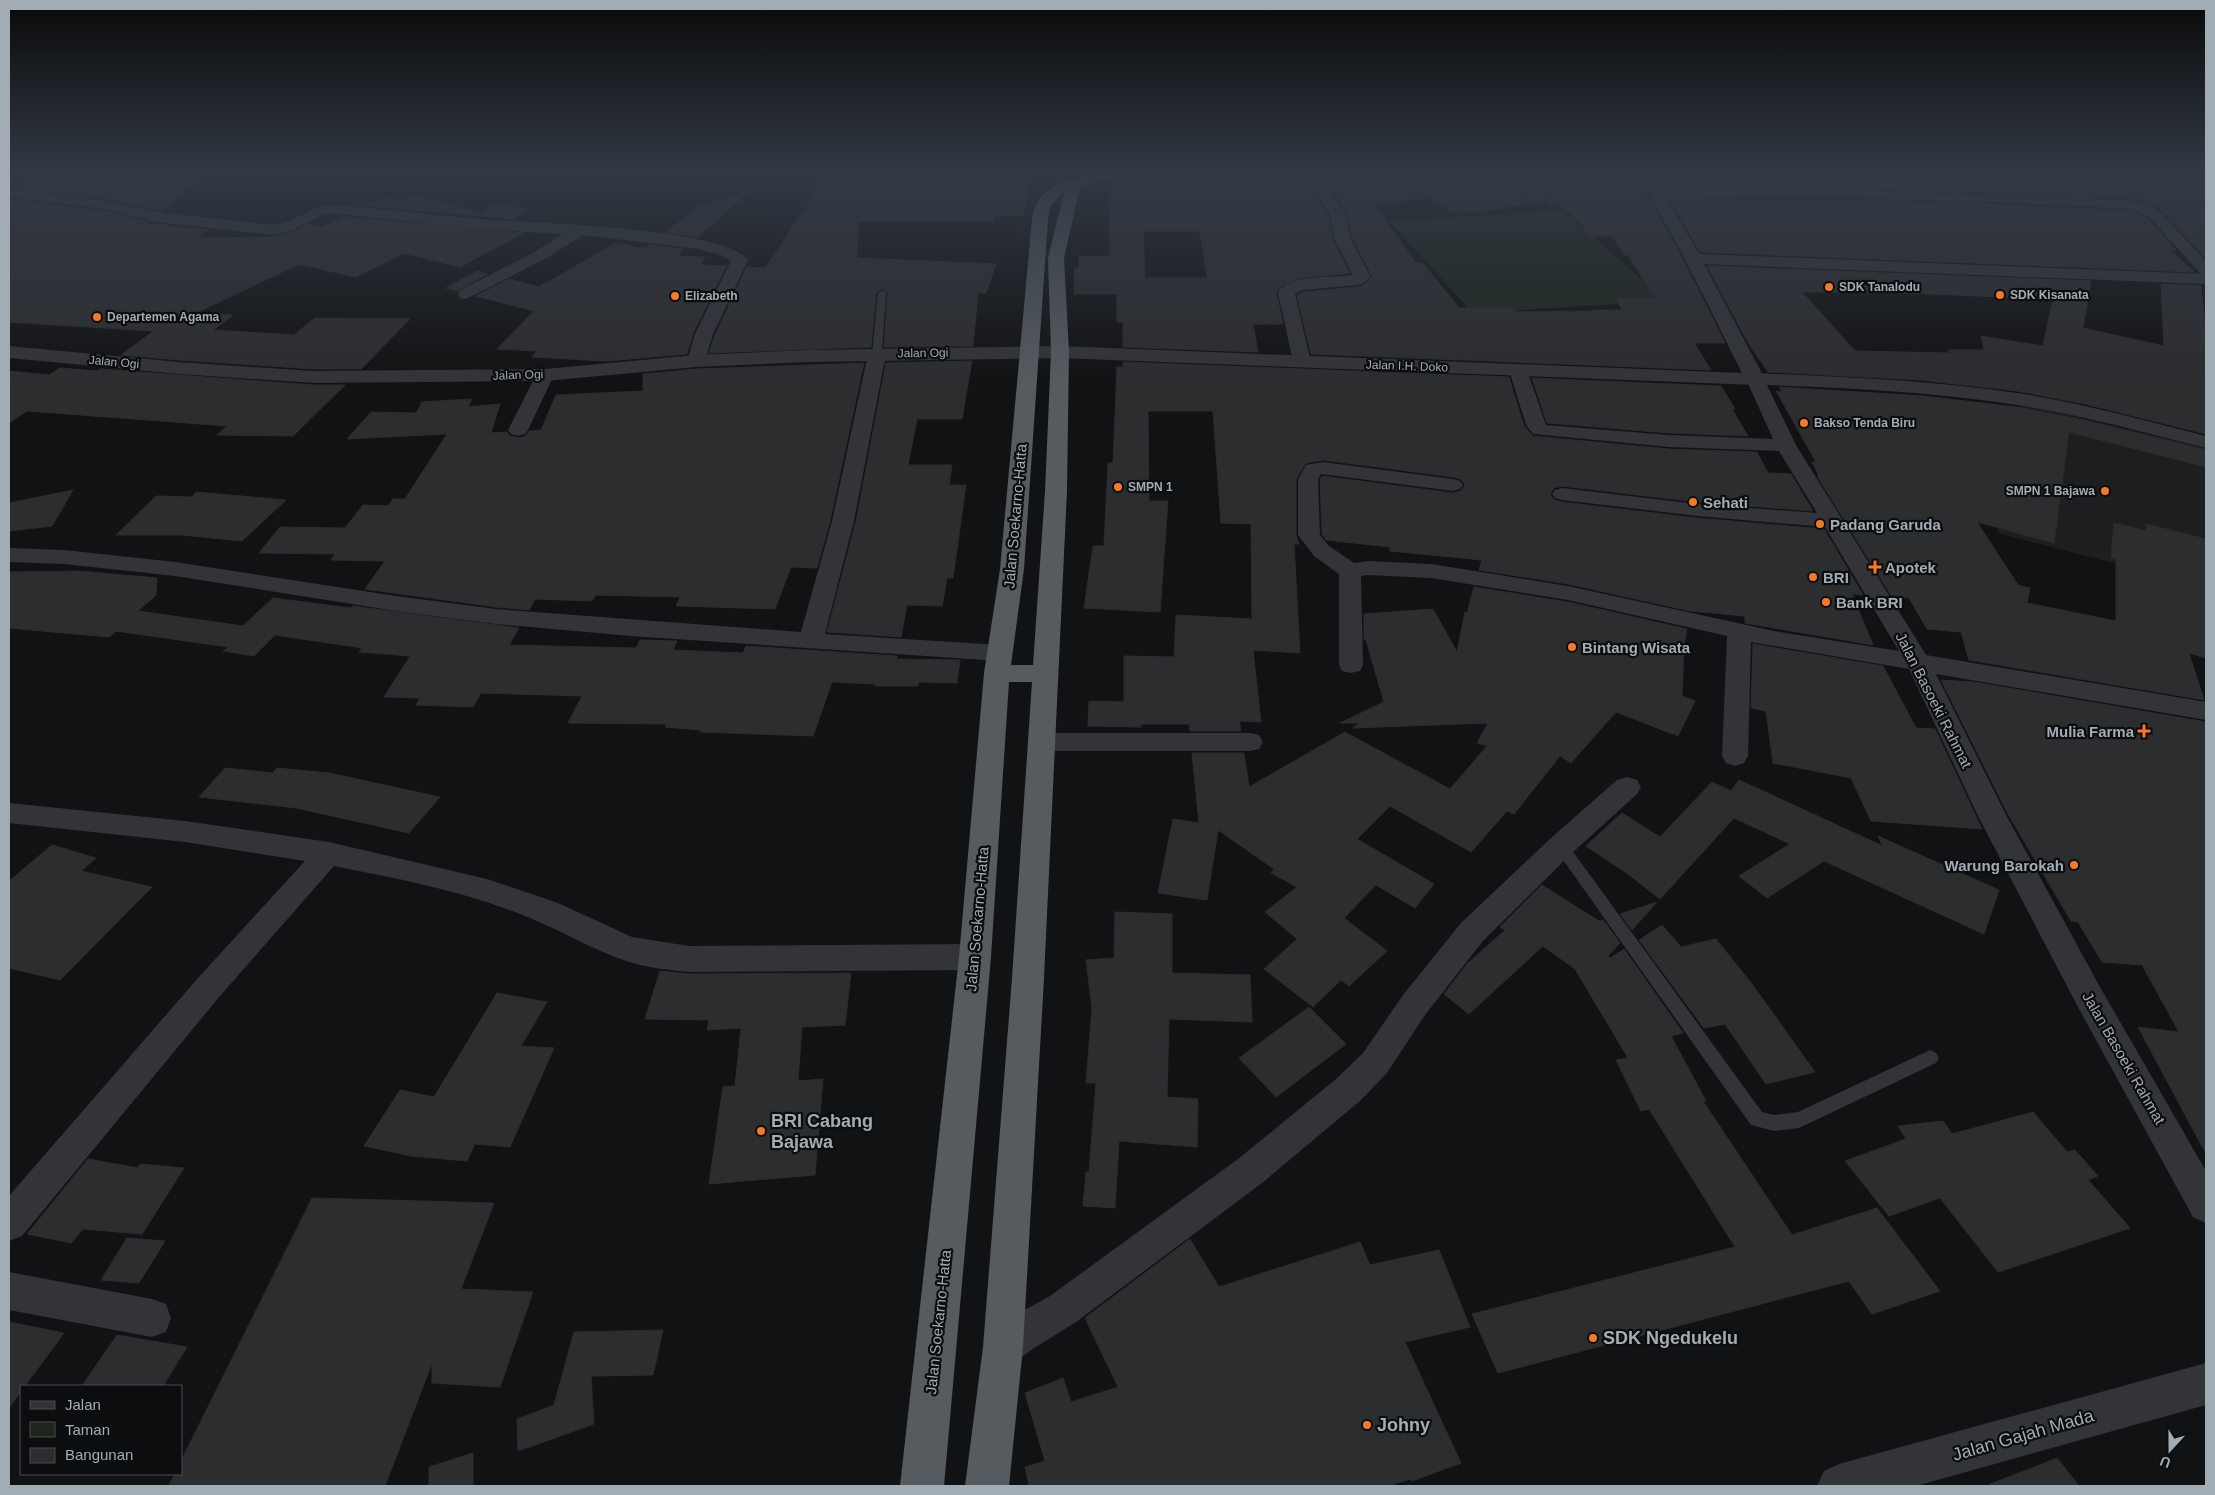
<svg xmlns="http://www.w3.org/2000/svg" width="2215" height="1495" font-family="Arial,sans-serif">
<rect width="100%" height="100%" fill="#111213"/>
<polygon fill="#1d1e20" points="2020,403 2206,448 2206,587 1997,533"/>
<polygon fill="#1e251d" points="1564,211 1666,301 1473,313 1389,221"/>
<g fill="#2c2d2f" stroke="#2b2c2f" fill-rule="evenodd">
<polygon points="52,172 142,172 130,183 196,182 162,211 105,199 16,188"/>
<polygon points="851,172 1033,172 1023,216 994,215 993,221 858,221 857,258 996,264 986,293 978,293 973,346 884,347 888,293 882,288 876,293 871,347 709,353 715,335 747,267 765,268 769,263 824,179 847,180"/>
<path d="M 1123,172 L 1291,172 L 1313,191 L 1328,216 L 1333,241 L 1350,273 L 1301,278 L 1283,285 L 1276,292 L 1283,324 L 1253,324 L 1258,352 L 1123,347 L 1123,322 L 1117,322 L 1117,294 L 1074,294 L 1075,268 L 1079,268 L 1079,256 L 1110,256 L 1109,198 L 1112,179 L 1120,177 ZM 1143,231 L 1200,231 L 1207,278 L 1145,278 Z"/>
<path d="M 1385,172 L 1635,172 L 1683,260 L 1725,343 L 1694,343 L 1711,370 L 1311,354 L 1297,295 L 1303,292 L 1359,287 L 1365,284 L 1372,276 L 1353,239 L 1348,214 L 1328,184 ZM 1430,198 L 1452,212 L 1467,210 L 1472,213 L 1546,200 L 1551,204 L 1559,203 L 1579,222 L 1589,236 L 1612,236 L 1625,255 L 1628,255 L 1656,299 L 1616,298 L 1622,310 L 1593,310 L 1594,311 L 1517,312 L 1514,308 L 1459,308 L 1423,263 L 1416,263 L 1374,204 Z"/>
<polygon points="1653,172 2044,174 2070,196 1771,186 1664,191"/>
<polygon points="2077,172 2206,172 2206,259 2159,208 2148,202 2134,199 2096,197 2067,175 2081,175"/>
<polygon points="750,190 698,237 666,232 697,207"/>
<polygon points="414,195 482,213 493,205 526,209 513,219 367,206 387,197 402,201"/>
<polygon points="1771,198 1992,204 2134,211 2147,218 2176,250 2168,249 2195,272 1700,252 1671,202"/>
<polygon points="9,199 105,211 149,222 147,224 168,225 166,227 208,230 196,238 273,237 293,232 308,224 321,228 345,217 523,233 460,267 404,253 356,277 299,264 196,313 233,315 213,330 294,335 315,318 410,319 361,369 313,369 179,360 121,355 154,331 9,322"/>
<polygon points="616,243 645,249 650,245 684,249 677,256 705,257 700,265 726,266 693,333 687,354 607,361 532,357 537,351 497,349 534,311 476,296 509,279 539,287"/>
<path d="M 1707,266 L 2091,281 L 2083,328 L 2164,346 L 2161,284 L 2201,286 L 2206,337 L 2206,434 L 2089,405 L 2017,391 L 1919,380 L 1768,372 L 1750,346 ZM 1802,292 L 1880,292 L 2053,299 L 2043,346 L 1981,336 L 1984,350 L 1948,350 L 1951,353 L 1855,351 Z"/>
<polygon points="477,271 487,274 457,291 446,288"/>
<polygon points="972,361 962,419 917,419 908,465 952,465 949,485 966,485 953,578 947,578 942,606 907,605 901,637 827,632 856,521 886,363"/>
<polygon points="1123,362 1509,377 1524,426 1533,436 1669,449 1757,452 1768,473 1791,474 1813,511 1697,502 1562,486 1554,488 1550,494 1554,500 1562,502 1697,518 1824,529 1863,595 1852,594 1873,645 1745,623 1745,616 1690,611 1568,584 1479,570 1482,560 1390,551 1390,547 1326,540 1322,534 1320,479 1322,476 1453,493 1461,491 1465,485 1461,479 1453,477 1323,460 1306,463 1296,479 1296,535 1299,544 1294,544 1300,653 1253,650 1261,722 1239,721 1241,731 1190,731 1189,724 1141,724 1141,727 1088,726 1089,701 1124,702 1124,656 1174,657 1176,615 1252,619 1251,524 1221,523 1213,411 1148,411 1149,501 1168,501 1160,612 1084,608 1093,546 1104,546 1108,463 1113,463 1117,367 1123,367"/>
<polygon points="864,363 830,521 817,568 791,567 775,609 676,606 680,597 596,595 592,601 535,599 529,610 496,607 365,589 385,561 331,560 335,554 259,553 280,527 345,528 363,505 388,506 393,499 405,499 447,434 347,439 371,412 416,413 422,402 472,399 468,407 500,404 491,433 507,432 510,436 519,438 526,436 529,431 541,430 556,395 643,391 643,374 696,369"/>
<polygon points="60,368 97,371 101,369 313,385 345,385 293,436 217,435 227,426 27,411 9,423 9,371 49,375"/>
<polygon points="1532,378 1721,386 1735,409 1732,409 1748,436 1669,433 1547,423"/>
<polygon points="1779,387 1923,396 2017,407 2088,421 2206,450 2206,467 2069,432 2054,543 1977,522 2018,585 2030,588 2027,603 2116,621 2116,559 2111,558 2114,523 2146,531 2146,524 2206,539 2206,658 2189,653 2204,700 1969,660 1961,632 1927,629 1909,598 1892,597 1817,476 1819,476 1812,462 1816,462 1776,391 1782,392"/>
<polygon points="73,490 52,526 9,531 9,503"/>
<polygon points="196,492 286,500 242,541 182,535 116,535 156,496 192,497"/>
<polygon points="79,571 157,578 156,595 138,611 243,626 273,598 351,608 353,606 519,628 509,645 636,648 640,640 677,641 673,650 743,653 746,646 897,656 897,659 960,660 957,683 919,682 918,686 875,686 875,684 832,682 813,736 700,732 701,730 665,727 666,724 568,723 582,696 481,693 473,707 416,705 420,698 384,697 410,656 359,652 362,648 275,635 254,656 223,651 228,647 116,631 109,637 9,628 9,572"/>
<polygon points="1474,587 1568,602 1687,629 1684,645 1682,696 1695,701 1678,736 1616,712 1571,763 1560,756 1514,814 1507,811 1471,852 1390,806 1357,839 1434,884 1415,908 1376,885 1344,918 1387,951 1349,986 1341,980 1313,1007 1264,969 1297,939 1265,912 1297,887 1271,873 1274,869 1218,830 1207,900 1158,893 1173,819 1199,823 1192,753 1244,753 1249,787 1345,732 1450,789 1487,746 1477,743 1488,723 1352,728 1360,723 1340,723 1384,702 1366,640 1364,640 1364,614 1433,609 1457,652 1465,612 1467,613"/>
<polygon points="1753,644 1883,666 1916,728 1935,729 1982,829 1871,821 1851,778 1773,763 1766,711 1751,708"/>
<polygon points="1941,680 1974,682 2206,722 2206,1154 2138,1027 2179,1032 2142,965 2102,962 2078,922 2071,921 2008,814"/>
<polygon points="225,768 273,773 277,768 329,773 440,797 409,833 296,808 199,797"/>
<polygon points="1739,780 1883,846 1878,836 1999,890 1984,934 1824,861 1767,898 1739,876 1790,844 1734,818 1660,899 1628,874 1586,846 1622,813 1660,837 1712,782 1731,791"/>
<polygon points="52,845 96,858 81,871 152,887 60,980 9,968 9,881"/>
<polygon points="1542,885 1599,921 1603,920 1620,943 1608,956 1610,958 1624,949 1683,1033 1671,1036 1706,1101 1703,1101 1792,1235 1877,1208 1940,1291 1872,1314 1849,1281 1498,1373 1472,1314 1735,1247 1649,1109 1641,1111 1616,1060 1628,1058 1575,969 1543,946 1469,1014 1444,994 1468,963 1505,930 1500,927"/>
<polygon points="1657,902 1632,930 1620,914"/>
<polygon points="1115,912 1172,914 1172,973 1250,975 1252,1022 1169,1019 1167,1097 1198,1099 1197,1147 1119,1141 1115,1208 1083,1206 1086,1172 1089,1172 1096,1083 1086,1083 1092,1008 1086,960 1114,958"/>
<polygon points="1662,925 1681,947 1716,939 1752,984 1815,1072 1766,1084 1725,1024 1704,1028 1639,940"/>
<polygon points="660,971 689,974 851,973 845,1025 802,1027 798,1081 823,1079 815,1175 709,1184 723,1087 735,1086 741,1028 707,1030 709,1020 645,1019"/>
<polygon points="497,993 547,1002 521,1046 554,1048 510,1147 475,1144 467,1161 411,1156 364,1146 400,1090 434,1097"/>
<polygon points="1309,1007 1346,1044 1276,1097 1239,1058"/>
<polygon points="2033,1112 2067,1152 2075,1150 2098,1176 2088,1180 2130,1228 1998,1272 1940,1198 1889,1216 1845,1161 1906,1139 1898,1126 1943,1121 1952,1134"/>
<polygon points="88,1159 138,1168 140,1164 184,1168 142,1234 83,1229 71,1243 27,1234"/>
<polygon points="312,1198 494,1203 461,1289 533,1292 500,1387 432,1383 432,1363 385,1486 169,1485 175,1474 181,1474 181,1461"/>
<polygon points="127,1238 165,1241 139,1283 101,1280"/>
<polygon points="1190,1239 1219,1287 1360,1242 1370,1265 1439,1250 1470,1327 1405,1342 1461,1463 1412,1481 1411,1479 1387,1486 1029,1486 1025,1467 1045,1461 1025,1393 1063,1378 1071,1402 1118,1387 1085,1318"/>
<polygon points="9,1322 64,1333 25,1386 21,1386 21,1391 9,1408"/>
<polygon points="663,1330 653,1375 591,1376 594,1424 518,1451 517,1419 554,1405 574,1332"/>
<polygon points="117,1335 187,1347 163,1386 82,1386"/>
<polygon points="473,1453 473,1486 429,1486 429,1467"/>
<polygon points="2057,1458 2079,1486 1988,1486 1988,1485"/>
</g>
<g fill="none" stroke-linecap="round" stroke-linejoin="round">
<g fill="#323438" fill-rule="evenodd">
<polygon points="882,290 886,293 882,354 877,357 872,354 878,293"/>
<polygon points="1561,840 1566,842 1762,1112 1774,1115 1798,1112 1930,1050 1936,1053 1939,1058 1936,1063 1799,1128 1774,1131 1751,1125 1556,850 1554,846 1556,842"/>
</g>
<g fill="#323438" fill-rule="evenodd">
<path d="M 1299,172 L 1314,172 L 1326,185 L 1346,215 L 1351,240 L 1370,276 L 1364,283 L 1358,285 L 1302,290 L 1295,294 L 1311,362 L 1308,366 L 1302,367 L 1296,366 L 1293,362 L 1278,292 C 1290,274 1333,278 1353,275 L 1335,240 L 1330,215 L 1315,190 Z"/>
<polygon points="2044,172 2060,172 2095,199 2134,201 2148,204 2158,210 2206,261 2206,275 2200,273 2148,216 2134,209 1992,202 1771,196 1660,201 1655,200 1653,197 1655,194 1660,193 1771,188 2075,198"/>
<path d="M 9,189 L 105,201 L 157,212 L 273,225 C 293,223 309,208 329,205 C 380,208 430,215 480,219 C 526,223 725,227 748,260 L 713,334 L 705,361 L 702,365 L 696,366 L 690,365 L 687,361 L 695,334 L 731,261 L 721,255 L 698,249 L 583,235 L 545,259 L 466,299 L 460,298 L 458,294 L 460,290 L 533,253 L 563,234 L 480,229 L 329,213 L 320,216 L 293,230 L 273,235 L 157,222 L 105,209 L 9,197 Z"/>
<polygon points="877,349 883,350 886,354 854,521 825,634 1000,645 1009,647 1012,653 1009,659 1000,661 631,636 496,624 396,611 175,576 64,564 9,562 9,548 64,550 175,562 396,596 496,609 801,632 832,521 868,354 871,350"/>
<path d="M 1518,365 L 1524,366 L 1527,370 L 1546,425 L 1669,435 L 1773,439 L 1746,379 L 1748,375 L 1755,373 C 1842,377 1930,380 2017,393 C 2081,403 2144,420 2206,436 L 2206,448 C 2143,432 2081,415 2017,405 C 1934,392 1851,388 1767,385 L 1796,445 L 1926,655 L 2206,702 L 2206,720 L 1936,674 L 2006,815 L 2100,987 L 2206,1171 L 2206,1223 L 2193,1217 L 2078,1007 L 1978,816 L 1909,669 L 1751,642 L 1748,756 L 1744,763 L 1735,766 L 1726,763 L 1722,756 L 1727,636 L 1568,600 L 1431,578 L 1368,575 L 1361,576 L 1363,665 L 1360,671 L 1351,673 L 1342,671 L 1339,665 L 1339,574 L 1314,556 L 1298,535 L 1298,479 L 1306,465 L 1323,462 L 1453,479 L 1460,481 L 1463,485 L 1460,489 L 1453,491 L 1321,474 L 1318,479 L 1320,535 L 1329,546 L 1354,563 L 1368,561 L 1431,564 L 1568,586 L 1774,631 L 1899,651 L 1825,527 L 1697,516 L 1562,500 L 1555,498 L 1552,494 L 1555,490 L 1562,488 L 1697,504 L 1817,513 L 1779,451 L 1669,447 L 1533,434 L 1526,425 L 1509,370 L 1512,366 Z"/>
<polygon points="545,369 552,371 554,375 528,430 525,434 518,436 511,434 508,430 536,375 538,371"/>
<polygon points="1042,733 1250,733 1259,735 1263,742 1259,749 1250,751 1042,751 1033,749 1029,742 1033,735"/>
<polygon points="1627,777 1637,780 1641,787 1637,794 1571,854 1483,941 1425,1015 1387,1073 1360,1101 1262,1183 1076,1322 1031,1350 1017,1361 1003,1366 989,1361 984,1347 989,1333 1003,1322 1050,1296 1238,1159 1336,1079 1363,1053 1403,995 1461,923 1551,838 1617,780"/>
<path d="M 9,803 L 185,821 L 329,842 L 487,879 L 558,903 L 632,937 L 689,946 L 975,944 L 986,948 L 990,957 L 986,966 L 975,970 L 689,972 C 669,970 649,968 629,962 C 590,949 554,926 515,912 C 457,890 395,878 334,866 L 220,996 L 22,1236 L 9,1241 L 9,1196 L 198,978 L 305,861 L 185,842 L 9,823 Z"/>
<polygon points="9,1272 152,1299 166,1304 171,1318 166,1332 152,1337 9,1310"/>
</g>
<g fill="#323438" fill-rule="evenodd">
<polygon points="1637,172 1651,172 1699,254 2206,274 2206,284 1704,264 1765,379 1762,383 1755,385 1060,358 809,362 696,367 545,381 313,383 179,374 9,358 9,346 179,362 313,371 545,369 696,355 809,350 1060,346 1742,373 1685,259"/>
<polygon points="2206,1363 2206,1405 1916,1486 1817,1486 1824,1471 1839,1464"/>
</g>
<path fill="#565b60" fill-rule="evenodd" d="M 1099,172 L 1121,172 L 1119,175 L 1080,187 L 1064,258 L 1069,352 L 1067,491 L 1044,978 L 1023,1347 L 1009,1486 L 965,1486 L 983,1347 L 1012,978 L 1032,682 L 1009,682 L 991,957 L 944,1486 L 900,1486 L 959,957 L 984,673 L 1000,569 L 1032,219 C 1038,183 1069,181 1099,172 ZM 1061,193 L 1064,193 L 1048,258 L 1051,352 L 1045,491 L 1033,665 L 1011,665 L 1024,569 L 1048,219 L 1050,207 Z"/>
</g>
<linearGradient id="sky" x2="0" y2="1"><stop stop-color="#090a0a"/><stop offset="0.45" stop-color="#323944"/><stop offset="1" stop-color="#323944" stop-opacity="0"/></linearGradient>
<rect width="2215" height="381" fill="url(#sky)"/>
<g fill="#f57927" stroke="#0c0d0e" stroke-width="2">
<circle cx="1829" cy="287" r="5"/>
<circle cx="2000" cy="295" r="5"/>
<circle cx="675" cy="296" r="5"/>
<circle cx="97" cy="317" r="5"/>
<circle cx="1804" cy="423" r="5"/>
<circle cx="1118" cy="487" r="5"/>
<circle cx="2105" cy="491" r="5"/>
<circle cx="1693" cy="502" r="5"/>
<circle cx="1820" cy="524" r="5"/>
<path d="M1872.5 559.5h5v5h5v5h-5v5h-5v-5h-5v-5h5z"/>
<circle cx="1813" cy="577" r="5"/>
<circle cx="1826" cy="602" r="5"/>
<circle cx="1572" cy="647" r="5"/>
<path d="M2141.5 723.5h5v5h5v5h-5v5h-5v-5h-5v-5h5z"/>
<circle cx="2074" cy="865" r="5"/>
<circle cx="761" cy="1131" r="5"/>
<circle cx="1593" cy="1338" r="5"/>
<circle cx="1367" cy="1425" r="5"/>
</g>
<g text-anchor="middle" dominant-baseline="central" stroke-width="4.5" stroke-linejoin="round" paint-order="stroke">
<g font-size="12" font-weight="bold" fill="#a2acb4" stroke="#0c0d0e" text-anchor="start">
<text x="1839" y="287">SDK Tanalodu</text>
<text x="2010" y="295">SDK Kisanata</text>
<text x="685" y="296">Elizabeth</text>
<text x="107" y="317">Departemen Agama</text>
<text x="1814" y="423">Bakso Tenda Biru</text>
<text x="1128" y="487">SMPN 1</text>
<text x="2095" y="491" text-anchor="end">SMPN 1 Bajawa</text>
</g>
<g font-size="12" fill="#a2acb4" stroke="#0c0d0e">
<text transform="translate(923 353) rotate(-1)">Jalan Ogi</text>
<text transform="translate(114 362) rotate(5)">Jalan Ogi</text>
<text transform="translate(1407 366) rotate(2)">Jalan I.H. Doko</text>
<text transform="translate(518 375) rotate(-2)">Jalan Ogi</text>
</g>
<g font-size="15" font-weight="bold" fill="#a2acb4" stroke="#0c0d0e" text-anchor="start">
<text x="1703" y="502">Sehati</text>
<text x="1830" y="524">Padang Garuda</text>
<text x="1885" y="567">Apotek</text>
<text x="1823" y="577">BRI</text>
<text x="1836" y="602">Bank BRI</text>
<text x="1582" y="647">Bintang Wisata</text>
<text x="2134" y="731" text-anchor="end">Mulia Farma</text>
<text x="2064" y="865" text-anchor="end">Warung Barokah</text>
</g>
<g font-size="15" fill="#a2acb4" stroke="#0c0d0e">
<text transform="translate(1015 516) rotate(-85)">Jalan Soekarno-Hatta</text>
<text transform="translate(1934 700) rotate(63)">Jalan Basoeki Rahmat</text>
<text transform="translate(977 919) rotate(-85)">Jalan Soekarno-Hatta</text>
<text transform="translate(2124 1058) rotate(60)">Jalan Basoeki Rahmat</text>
<text transform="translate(938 1322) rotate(-84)">Jalan Soekarno-Hatta</text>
</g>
<g font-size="18" font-weight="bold" fill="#a2acb4" stroke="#0c0d0e" text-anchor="start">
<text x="771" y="1121">BRI Cabang<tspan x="771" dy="21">Bajawa</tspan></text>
<text x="1603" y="1338">SDK Ngedukelu</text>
<text x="1377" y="1425">Johny</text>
</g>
<g font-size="18" fill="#a2acb4" stroke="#0c0d0e">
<text transform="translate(2023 1435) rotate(-16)">Jalan Gajah Mada</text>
</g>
</g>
<rect width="2215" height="1495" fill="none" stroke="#a2acb4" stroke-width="20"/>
<rect x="20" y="1385" width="162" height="90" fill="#0c0d0e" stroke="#484d50"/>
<rect x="30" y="1401" width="25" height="8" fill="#323438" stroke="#484d50"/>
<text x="65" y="1410" font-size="15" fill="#a2acb4">Jalan</text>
<rect x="30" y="1422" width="25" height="15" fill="#1e251d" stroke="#484d50"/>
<text x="65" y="1435" font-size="15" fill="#a2acb4">Taman</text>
<rect x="30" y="1448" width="25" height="15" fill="#2c2d2f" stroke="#484d50"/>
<text x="65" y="1460" font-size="15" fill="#a2acb4">Bangunan</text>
<g transform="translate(2170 1450) rotate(201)" stroke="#0c0d0e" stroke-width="4" paint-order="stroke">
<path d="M0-4L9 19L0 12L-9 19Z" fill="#a2acb4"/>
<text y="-8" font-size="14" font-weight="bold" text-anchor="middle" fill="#a2acb4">U</text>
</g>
</svg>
